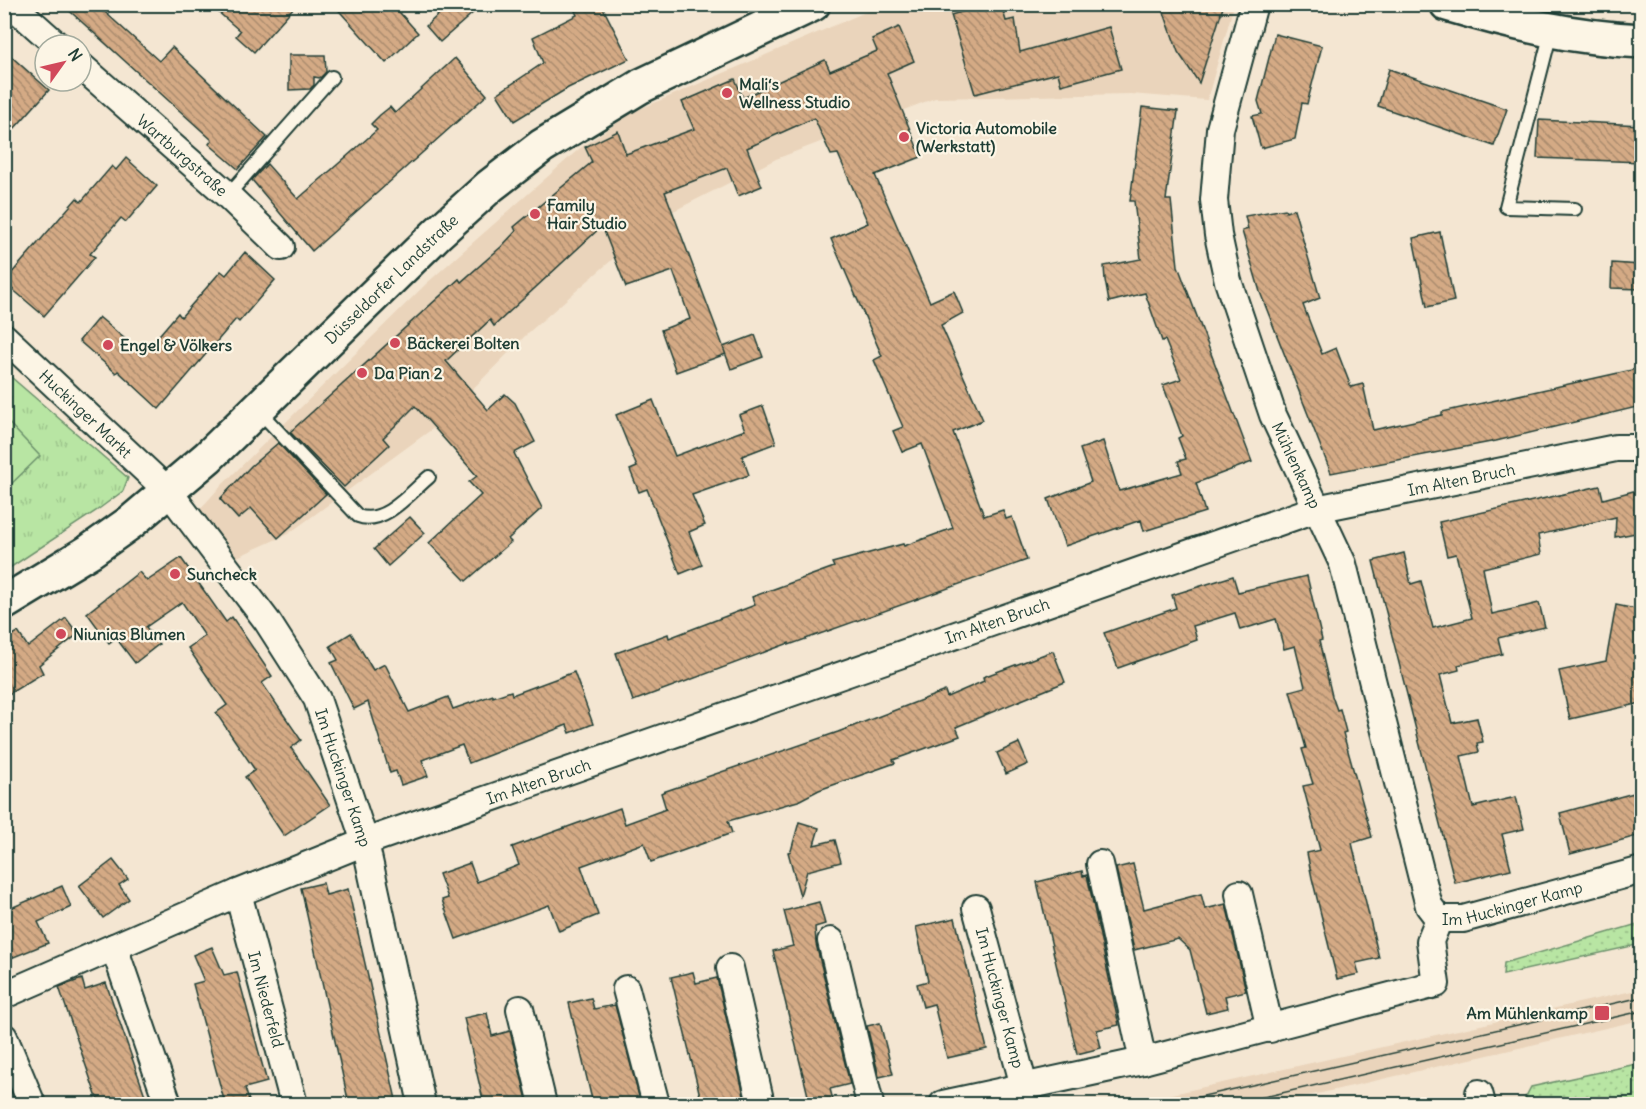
<svg xmlns="http://www.w3.org/2000/svg" width="1646" height="1109" font-family="Delius,sans-serif">
<defs>
<pattern id="grass-dots" width="8" height="8" patternUnits="userSpaceOnUse" patternTransform="scale(1.5)"><rect width="8" height="8" fill="#b8e5a3"/><path d="M2 2h.1M6 6h.1" fill="none" stroke="#9ec58d" stroke-width="1.8" stroke-linecap="round"/></pattern>
<pattern id="park-tufts" width="24" height="20" patternUnits="userSpaceOnUse" patternTransform="scale(1.5)"><rect width="24" height="20" fill="#b8e5a3"/><path d="M3 7l-1-3M5 7V3M7 7l1-3M15 17l-1-3M17 17v-4M19 17l1-3" fill="none" stroke="#9ec58d"/></pattern>
<pattern id="building-back-hatch" width="6" height="6" patternUnits="userSpaceOnUse" patternTransform="scale(1.5)"><rect width="6" height="6" fill="#d4aa85"/><path d="M-1 5l2 2M0 0l6 6M5-1l2 2" fill="none" stroke="#ab8c6e"/></pattern>
</defs>
<rect width="100%" height="100%" fill="#f4e6d2"/>
<filter id="ink" filterUnits="userSpaceOnUse"><feTurbulence type="fractalNoise" baseFrequency=".0167" numOctaves="2"/><feDisplacementMap in="SourceGraphic" scale="12" xChannelSelector="R" yChannelSelector="G"/><feConvolveMatrix kernelMatrix="1 2 1 2 8 2 1 2 1" color-interpolation-filters="sRGB"/></filter>
<g filter="url(#ink)">
<g fill="#ead4bb">
<polygon points="882,5 1234,5 1207,100 1130,94 935,98 776,159 660,218 529,332 435,427 288,534 215,567 185,526 219,488 427,283 579,149 633,112"/>
<polygon points="1641,989 1641,1020 1273,1104 1128,1104"/>
</g>
<g fill="url(#grass-dots)" stroke="#6c916c" stroke-width="1.5">
<polygon points="1641,923 1641,944 1503,975 1504,963"/>
<polygon points="1641,1063 1641,1104 1522,1104 1531,1087"/>
</g>
<polygon fill="url(#park-tufts)" stroke="#6c916c" stroke-width="1.5" points="4,371 128,478 123,491 96,511 5,571"/>
<polygon fill="#b8e5a3" stroke="#6c916c" stroke-width="1.5" points="5,419 40,456 5,490"/>
<g fill="url(#building-back-hatch)" stroke="#1f3d34" stroke-width="1.5">
<polygon points="62,4 96,4 159,61 172,47 267,137 238,169 209,144 212,140"/>
<polygon points="209,4 261,4 296,5 254,52 236,36 240,31"/>
<polygon points="333,4 392,4 418,33 386,63"/>
<polygon points="450,4 483,4 440,42 426,26"/>
<polygon points="589,4 601,4 629,59 568,88 514,121 497,94 543,63 533,37 577,15 575,11"/>
<polygon points="988,4 1001,4 1006,21 1015,19 1020,52 1109,27 1121,69 1061,85 1058,73 975,94 951,15"/>
<polygon points="1161,4 1224,4 1199,83 1178,52"/>
<polygon points="899,27 914,61 887,73 921,157 875,175 930,302 954,291 963,313 941,325 983,420 953,432 984,516 1003,510 1006,519 1012,517 1027,560 789,645 789,643 633,701 616,653 668,634 669,638 755,605 752,597 834,567 832,563 903,544 904,546 953,528 922,444 902,452 893,431 903,427 874,360 882,356 831,239 868,223 838,154 831,155 814,118 747,148 762,186 738,196 727,168 665,192 726,354 676,372 661,330 690,319 673,271 626,287 602,226 494,326 490,320 446,361 488,410 505,394 515,403 535,442 514,453 542,508 508,539 511,542 466,581 429,543 481,495 469,482 477,476 415,406 383,438 389,445 344,487 290,432 459,279 461,282 501,247 516,231 514,227 592,162 585,147 618,131 626,154 694,129 682,102 735,79 743,98 825,60 830,71 877,51 872,39"/>
<polygon points="1275,34 1322,46 1307,104 1302,103 1295,139 1261,148 1252,116 1262,114 1258,101"/>
<polygon points="4,50 49,90 4,140"/>
<polygon points="289,55 325,55 326,72 320,78 314,77 314,85 310,89 289,90"/>
<polygon points="455,58 487,95 312,251 252,180 267,164 298,199 377,130 371,124 380,115 390,107 395,113"/>
<polygon points="1389,69 1507,109 1494,146 1378,106"/>
<polygon points="1142,107 1178,111 1166,200 1171,200 1178,266 1252,462 1196,483 1205,512 1144,531 1141,520 1065,546 1048,499 1091,482 1080,449 1103,441 1119,491 1182,473 1178,461 1186,459 1178,438 1182,436 1163,385 1181,379 1165,340 1162,341 1145,293 1109,302 1105,280 1104,266 1141,259 1134,201 1130,201"/>
<polygon points="1539,120 1641,125 1641,162 1537,158"/>
<polygon points="126,158 157,186 126,222 121,218 90,254 95,257 44,316 4,282 77,198 81,202 112,166 116,170"/>
<polygon points="1285,209 1286,212 1294,209 1320,298 1303,305 1322,354 1336,348 1351,387 1363,384 1373,430 1442,415 1442,412 1641,368 1641,406 1496,441 1331,473 1260,292 1242,231 1248,229 1245,216"/>
<polygon points="1440,232 1454,301 1427,307 1413,238"/>
<polygon points="245,252 275,280 239,322 236,319 159,409 118,371 116,373 79,341 99,317 143,354 178,313 181,317 221,271 226,275"/>
<polygon points="1612,263 1641,265 1641,289 1611,288"/>
<polygon points="755,335 763,357 731,369 723,347"/>
<polygon points="653,400 675,456 745,430 739,415 763,406 776,443 742,456 749,475 692,495 705,525 689,532 702,565 680,574 647,489 639,492 630,470 637,467 616,415"/>
<polygon points="278,443 326,494 278,538 251,508 238,519 220,499 251,466"/>
<polygon points="1600,486 1603,499 1641,489 1641,532 1615,537 1616,517 1538,535 1541,554 1483,568 1492,614 1539,603 1545,627 1498,638 1502,654 1458,665 1459,670 1440,675 1452,723 1477,718 1483,742 1477,743 1479,752 1461,756 1473,807 1516,797 1524,829 1502,834 1511,869 1455,883 1373,561 1404,553 1411,584 1421,581 1433,628 1472,618 1456,554 1447,556 1439,522"/>
<polygon points="410,517 425,533 388,566 374,549"/>
<polygon points="181,558 226,622 232,617 272,676 262,683 301,740 291,748 330,805 284,836 245,777 255,770 216,713 227,705 188,648 205,636 182,602 146,627 159,644 135,663 116,638 109,643 87,613 139,572 147,581"/>
<polygon points="1233,576 1238,592 1307,576 1322,640 1319,641 1332,696 1337,710 1340,709 1346,732 1343,733 1372,837 1352,843 1379,958 1356,963 1359,974 1337,979 1312,878 1307,853 1320,850 1303,786 1313,784 1302,749 1306,748 1290,691 1305,687 1295,646 1284,649 1276,619 1240,630 1235,613 1193,626 1197,640 1118,668 1104,633 1176,608 1172,595"/>
<polygon points="1616,605 1641,610 1641,703 1570,719 1559,671 1606,661"/>
<polygon points="66,618 78,634 39,665 43,673 4,697 4,640 18,632 28,647"/>
<polygon points="351,633 373,670 385,664 409,712 448,697 453,709 493,695 493,697 511,691 512,695 574,672 593,724 570,733 567,725 469,763 462,745 422,760 428,776 401,785 396,771 390,773 368,702 354,709 331,663 338,660 330,646"/>
<polygon points="1053,651 1065,682 956,727 960,736 893,760 895,763 819,790 798,801 728,821 732,833 651,862 644,843 581,866 598,915 559,931 549,905 456,939 442,900 448,898 439,874 470,863 477,882 519,865 512,847 620,808 625,824 666,809 661,793 663,792 838,732 945,691 947,697 984,681 983,677"/>
<polygon points="1019,743 1028,764 1006,774 997,753"/>
<polygon points="1641,791 1641,835 1570,854 1560,813"/>
<polygon points="799,822 819,828 814,845 835,840 841,862 807,871 800,896 788,852 791,851"/>
<polygon points="113,860 128,879 119,885 129,899 103,918 79,886"/>
<polygon points="1133,864 1144,909 1201,894 1205,909 1226,904 1246,991 1225,996 1228,1008 1206,1013 1190,950 1178,939 1134,950 1116,868"/>
<polygon points="1082,871 1083,876 1087,875 1119,1025 1097,1030 1101,1048 1077,1054 1037,882"/>
<polygon points="323,883 326,895 348,889 397,1104 349,1104 301,888"/>
<polygon points="62,886 71,907 38,922 48,943 4,961 4,911"/>
<polygon points="819,902 825,924 815,927 816,944 850,1084 830,1089 833,1100 810,1104 773,951 793,946 784,911"/>
<polygon points="955,918 987,1049 947,1058 934,1004 923,1007 917,984 928,981 916,927"/>
<polygon points="212,947 224,975 237,972 267,1082 245,1088 250,1104 225,1104 193,984 204,981 193,955"/>
<polygon points="693,972 696,983 717,978 746,1104 702,1104 671,977"/>
<polygon points="82,979 85,990 106,983 148,1104 99,1104 59,987"/>
<polygon points="591,998 594,1009 615,1005 641,1104 593,1104 569,1003"/>
<polygon points="487,1013 492,1036 510,1031 528,1104 484,1104 464,1018"/>
<polygon points="880,1023 893,1074 879,1077 867,1026"/>
</g>
<g fill="none" stroke-linecap="round" stroke-linejoin="round">
<defs>
<g id="service">
<polyline points="1551,32 1506,207 1575,209"/>
<polyline points="228,195 332,77"/>
<path d="M 258,410 L 358,516 C 384,526 411,492 429,477"/>
</g>
<g id="minor">
<polyline points="11,4 57,45"/>
<path id="s1" d="M 1254,4 L 1220,129 L 1214,200 L 1218,235 L 1228,281 L 1273,415 L 1343,564 L 1429,906 L 1439,919"/>
<path id="s2" d="M 81,66 L 222,190 L 281,247"/>
<path id="s3" d="M 4,337 L 169,492 L 267,621 L 317,699 L 365,842 L 422,1104"/>
<polyline points="1100,864 1143,1061"/>
<path id="s4" d="M 238,893 L 294,1104"/>
<polyline points="1239,894 1270,1029"/>
<path id="s5" d="M 976,908 L 1024,1086"/>
<path id="s6" d="M 1439,919 L 1463,919 L 1642,870"/>
<polyline points="831,941 870,1104"/>
<polyline points="114,947 168,1104"/>
<polyline points="730,968 761,1104"/>
<polyline points="626,989 656,1104"/>
<path id="s7" d="M 4,995 L 238,893 L 365,842 L 1316,509 L 1616,448 L 1642,448"/>
<polyline points="520,1009 543,1104"/>
<polyline points="4,1037 32,1104"/>
<polyline points="1479,1093 1482,1104"/>
<polyline points="943,1104 1143,1061 1436,984 1430,941 1439,919"/>
</g>
<g id="secondary">
<path d="M 1447,4 C 1511,23 1574,38 1642,41"/>
<path id="s8" d="M 4,603 L 90,551 L 131,522 L 208,457 L 438,233 L 490,186 L 542,146 L 641,86 L 813,4"/>
</g>
</defs>
<use href="#service" stroke="#1f3d34" stroke-width="16"/>
<use href="#minor" stroke="#1f3d34" stroke-width="30"/>
<use href="#secondary" stroke="#1f3d34" stroke-width="38"/>
<use href="#service" stroke="#fcf5e5" stroke-width="12"/>
<use href="#minor" stroke="#fcf5e5" stroke-width="26"/>
<use href="#secondary" stroke="#fcf5e5" stroke-width="33"/>
<g stroke="#1f3d34" stroke-width="1.5">
<polyline points="1168,1104 1642,997"/>
<polyline points="1233,1104 1642,1011"/>
</g>
</g>
</g>
<g fill="#d1495b" stroke="#fcf5e5" stroke-width="2">
<circle cx="727" cy="93" r="6"/>
<circle cx="904" cy="137" r="6"/>
<circle cx="535" cy="214" r="6"/>
<circle cx="395" cy="343" r="6"/>
<circle cx="108" cy="345" r="6"/>
<circle cx="362" cy="373" r="6"/>
<circle cx="175" cy="574" r="6"/>
<circle cx="61" cy="634" r="6"/>
<rect x="1594" y="1005" width="16" height="16" rx="3"/>
</g>
<g text-anchor="middle" dominant-baseline="central" stroke-width="4.5" stroke-linejoin="round" paint-order="stroke">
<g font-size="16" font-weight="bold" fill="#1f3d34" stroke="#fcf5e5" text-anchor="start">
<text x="739" y="84">Mali‘s<tspan x="739" dy="18">Wellness Studio</tspan></text>
<text x="916" y="128">Victoria Automobile<tspan x="916" dy="18">(Werkstatt)</tspan></text>
<text x="547" y="205">Family<tspan x="547" dy="18">Hair Studio</tspan></text>
<text x="407" y="343">Bäckerei Bolten</text>
<text x="120" y="345">Engel &amp; Völkers</text>
<text x="374" y="373">Da Pian 2</text>
<text x="187" y="574">Suncheck</text>
<text x="73" y="634">Niunias Blumen</text>
<text x="1588" y="1013" text-anchor="end">Am Mühlenkamp</text>
</g>
<g font-size="16" fill="#1f3d34" stroke="#fcf5e5">
<text stroke="none"><textPath href="#s2" startOffset="135">Wartburgstraße</textPath></text>
<text stroke="none"><textPath href="#s8" startOffset="507">Düsseldorfer Landstraße</textPath></text>
<text stroke="none"><textPath href="#s3" startOffset="112">Huckinger Markt</textPath></text>
<text stroke="none"><textPath href="#s1" startOffset="480">Mühlenkamp</textPath></text>
<text stroke="none"><textPath href="#s7" startOffset="1548">Im Alten Bruch</textPath></text>
<text stroke="none"><textPath href="#s7" startOffset="1062">Im Alten Bruch</textPath></text>
<text stroke="none"><textPath href="#s3" startOffset="564">Im Huckinger Kamp</textPath></text>
<text stroke="none"><textPath href="#s7" startOffset="576">Im Alten Bruch</textPath></text>
<text stroke="none"><textPath href="#s6" startOffset="75">Im Huckinger Kamp</textPath></text>
<text stroke="none"><textPath href="#s5" startOffset="93">Im Huckinger Kamp</textPath></text>
<text stroke="none"><textPath href="#s4" startOffset="110">Im Niederfeld</textPath></text>
</g>
</g>
<rect width="1646" height="1109" fill="none" stroke="#fcf5e5" stroke-width="24"/>
<rect x="12" y="12" width="1622" height="1085" fill="none" stroke="#1f3d34" stroke-width="2" filter="url(#ink)"/>
<g transform="translate(63 63) rotate(56)"><circle r="28" fill="#fcf5e5" stroke="#a4ab9e" stroke-width="1.5"/>
<path d="M0-4.5L10 22L0 15L-10 22Z" fill="#d1495b"/>
<text y="-9" font-size="16" font-weight="bold" text-anchor="middle" fill="#1f3d34">N</text>
</g>
</svg>
